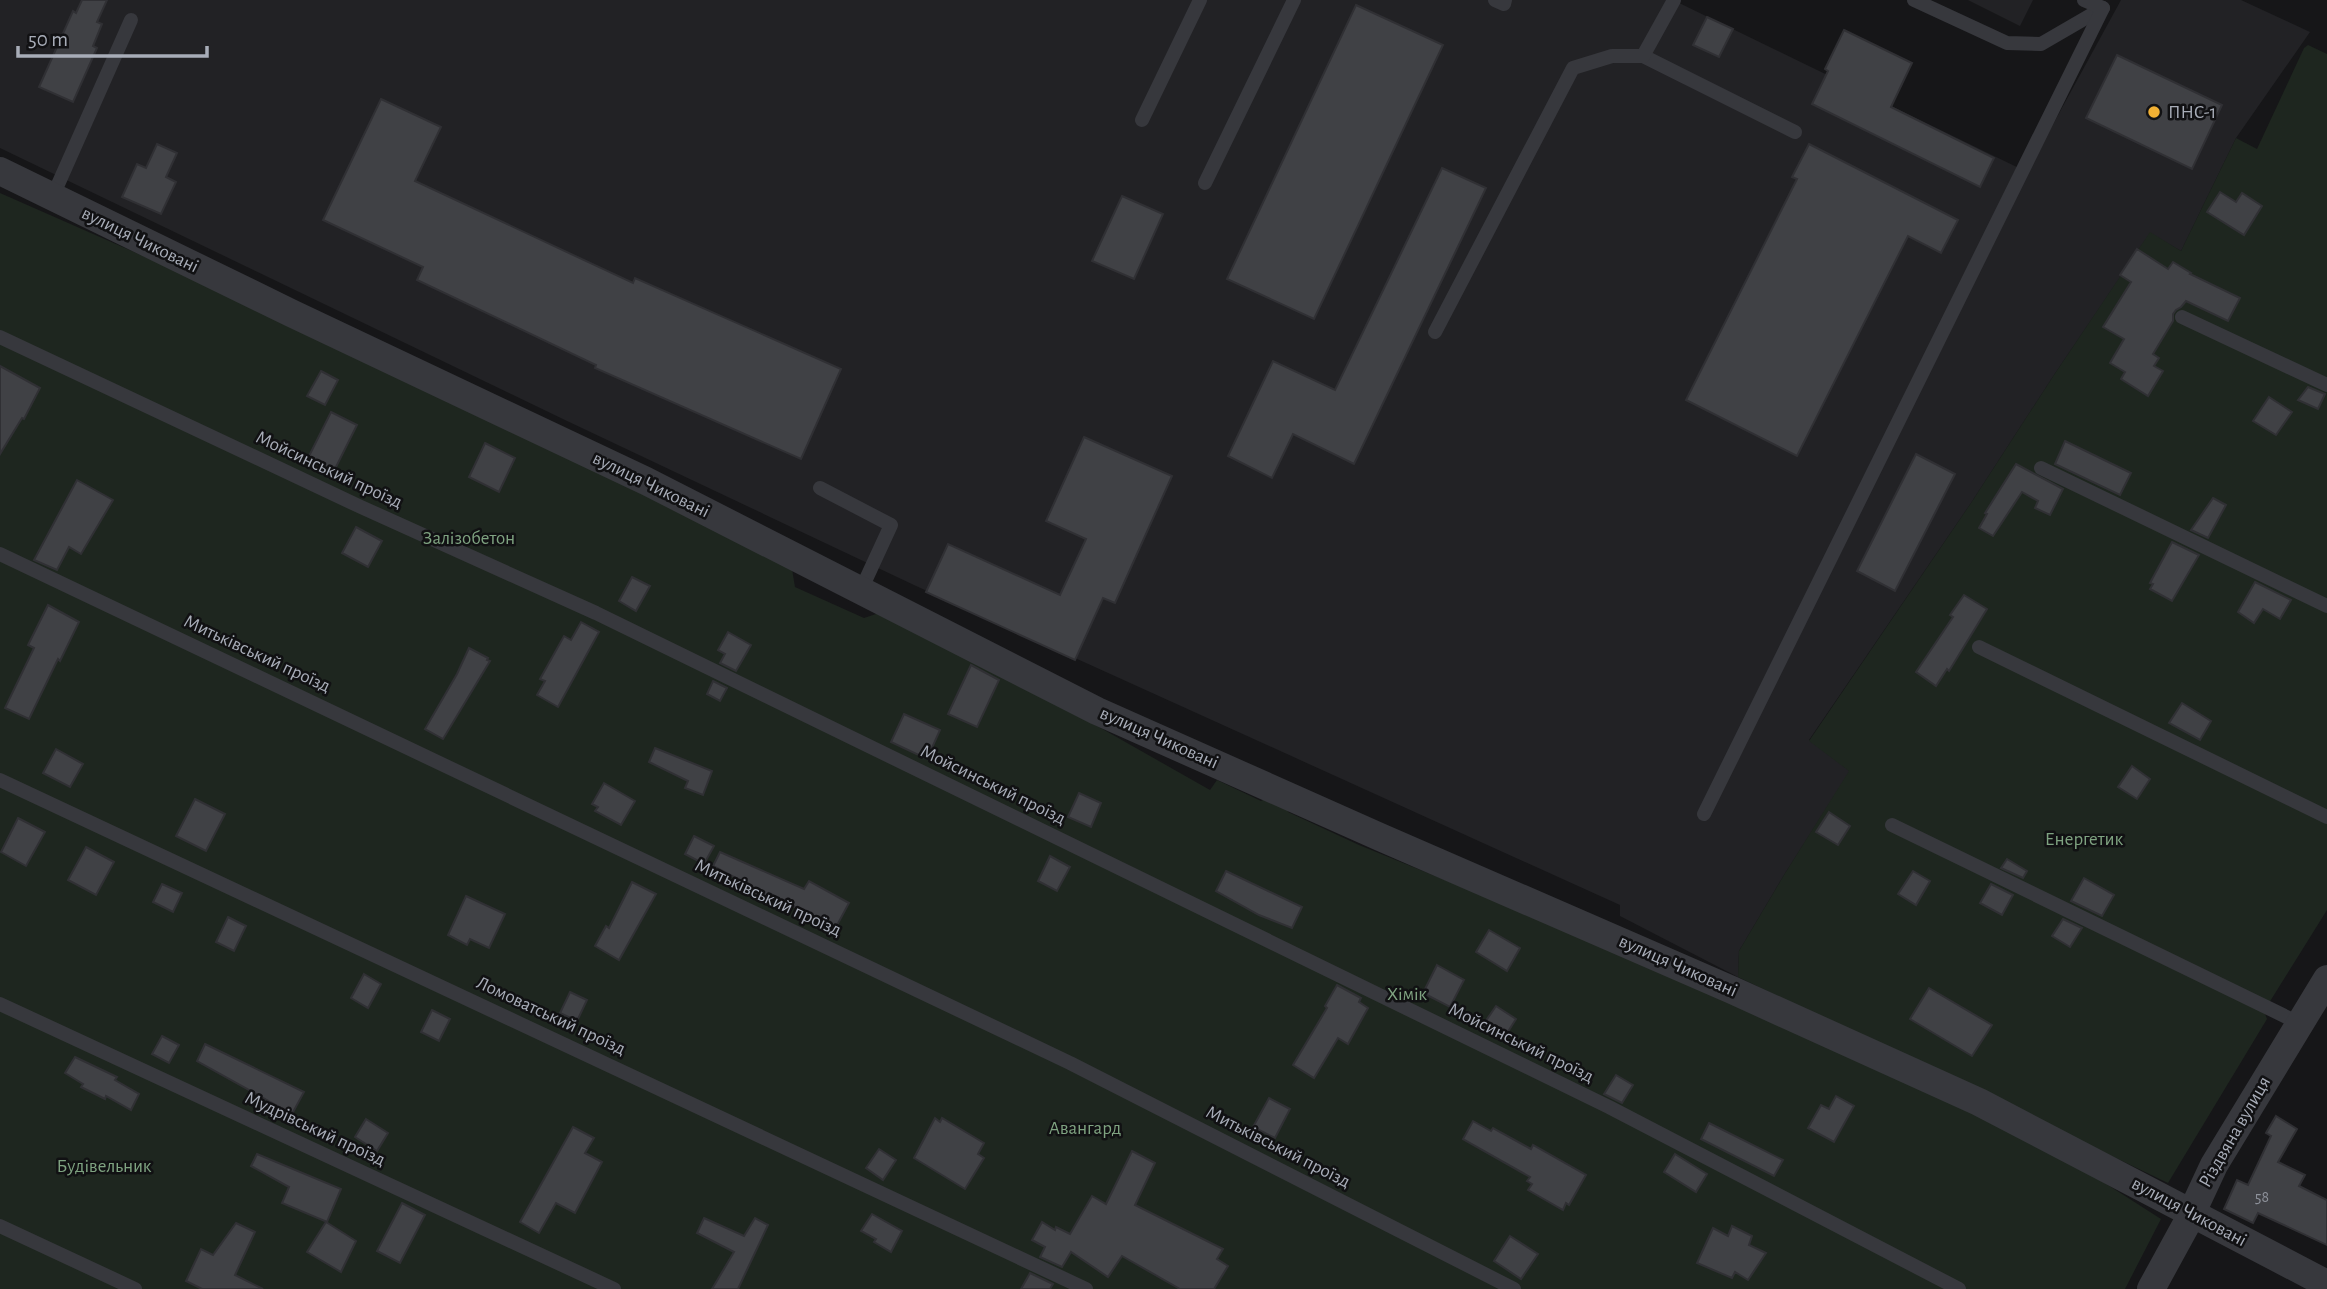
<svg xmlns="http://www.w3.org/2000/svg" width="2327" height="1289" font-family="'Alegreya Sans',sans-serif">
<rect width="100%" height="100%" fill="#161618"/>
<g fill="#222225">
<polygon points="0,0 1673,0 2027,172 2121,0 2241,0 2310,32 2236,138 2181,251 2150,233 2054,375 1971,503 1809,740 1850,771 1784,875 1739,951 1738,977 1620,916 1620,905 914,585 565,420 0,148"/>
<polygon points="1968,0 2033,0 2020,26"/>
</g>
<g fill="#1e261f">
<polygon points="2308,45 2327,54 2327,910 2264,1011 2267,1019 2168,1183 1738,977 1739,951 1784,875 1849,771 1809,741 1971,503 2054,375 2150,232 2181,251 2236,138 2257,149 2304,48"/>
<polygon points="0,193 184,274 534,440 792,569 795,587 864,618 879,613 1009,676 1210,790 1217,780 1261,801 1268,797 1287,807 1288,812 1359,845 1580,935 1878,1064 2086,1171 2161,1219 2125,1289 0,1289"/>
</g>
<g fill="#404145" stroke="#303034" stroke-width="2">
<polygon points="82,0 107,0 97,22 102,24 93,46 97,48 73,102 39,87 73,11 76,13"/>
<polygon points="1356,5 1443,45 1314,319 1227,279"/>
<polygon points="1707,17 1733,29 1719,57 1693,45"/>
<polygon points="1844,30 1912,63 1891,107 1994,158 1980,187 1812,104 1828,71 1825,69"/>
<polygon points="2117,55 2222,105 2192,169 2086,118"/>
<polygon points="381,99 441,127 415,181 633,283 635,278 841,369 801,459 595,368 596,365 417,280 423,267 323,220"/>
<polygon points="157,144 177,153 166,177 176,182 161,214 122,197 137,164 146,168"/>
<polygon points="1809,144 1958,220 1941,253 1908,236 1797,456 1686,400 1797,179 1792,177"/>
<polygon points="1442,168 1486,188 1354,464 1293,434 1272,478 1228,456 1273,361 1335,390"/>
<polygon points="2220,192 2236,202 2242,193 2262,206 2244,235 2207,212"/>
<polygon points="1122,196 1163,214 1134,279 1092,261"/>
<polygon points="2137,249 2168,269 2173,262 2191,273 2190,274 2240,298 2228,321 2186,301 2181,307 2176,310 2173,314 2173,321 2153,354 2159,358 2154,366 2163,371 2148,396 2121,379 2125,372 2110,363 2124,339 2103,327 2131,282 2120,275"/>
<polygon points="0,366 40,388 24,419 22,418 0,454"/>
<polygon points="321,371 338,380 325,405 307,396"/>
<polygon points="2308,387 2325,394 2318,409 2298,400"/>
<polygon points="2269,397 2292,412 2276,435 2253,421"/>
<polygon points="331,412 357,425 334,471 308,458"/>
<polygon points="1084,437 1172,476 1115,603 1103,598 1075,660 926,592 948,544 1060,595 1086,539 1046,521"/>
<polygon points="2065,441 2131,473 2120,495 2055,464"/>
<polygon points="485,443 515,458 499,492 469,477"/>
<polygon points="1916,454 1955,474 1895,591 1857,571"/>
<polygon points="2016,464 2063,489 2050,515 2035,508 2038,501 2022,492 1993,536 1979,528 1987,514 1985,513"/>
<polygon points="77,480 113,500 81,554 69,547 57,570 34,560"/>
<polygon points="2213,498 2226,505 2208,538 2191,530"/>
<polygon points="356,527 382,541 368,567 342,553"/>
<polygon points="2172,542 2199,555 2172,601 2150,589 2153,584 2150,583"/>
<polygon points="632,577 650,586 636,611 619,601"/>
<polygon points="2255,582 2291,600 2280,619 2263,609 2254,623 2238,612"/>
<polygon points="1964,595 1987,609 1949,671 1947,669 1936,686 1916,672 1953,617 1950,615"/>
<polygon points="48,605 79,622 60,661 58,659 29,719 5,708 34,648 28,645"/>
<polygon points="581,622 599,632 558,707 537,695 545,681 540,679 564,636 571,640"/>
<polygon points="728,632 751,645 736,671 720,663 725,654 718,650"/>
<polygon points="469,648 488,658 487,660 490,661 443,739 425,729 457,674"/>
<polygon points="971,665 999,680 977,727 948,714"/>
<polygon points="713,681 727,688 720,701 707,694"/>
<polygon points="2182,703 2211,721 2200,740 2169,723"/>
<polygon points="904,714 940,730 927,759 891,742"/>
<polygon points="655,748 712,771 703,795 685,788 688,781 649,762"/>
<polygon points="56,749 83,764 70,787 43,773"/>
<polygon points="2132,766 2150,779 2137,799 2118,787"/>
<polygon points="604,783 635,801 621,825 595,811 598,807 592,804"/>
<polygon points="1079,793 1101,803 1091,827 1068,817"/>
<polygon points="195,799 225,814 206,851 176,836"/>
<polygon points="1829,812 1850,826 1838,845 1816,832"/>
<polygon points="18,818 45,832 26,866 1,852"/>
<polygon points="694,836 714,846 704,864 685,854"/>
<polygon points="86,847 114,862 96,895 68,880"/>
<polygon points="720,852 804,889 809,881 849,903 835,929 769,893 766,900 746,891 749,885 713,866"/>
<polygon points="1050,856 1070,867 1057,891 1038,881"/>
<polygon points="2007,859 2027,871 2023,878 2001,868"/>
<polygon points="1226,871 1302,907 1292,928 1259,915 1216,891"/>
<polygon points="1913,871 1930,881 1916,905 1898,894"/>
<polygon points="2084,878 2114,895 2102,916 2071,901"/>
<polygon points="632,882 656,894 619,960 595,946 606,926 609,928"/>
<polygon points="162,884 182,893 173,912 153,902"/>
<polygon points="1991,884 2013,895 2002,915 1980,903"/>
<polygon points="466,896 505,914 489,948 470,939 467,945 448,935"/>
<polygon points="228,917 246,926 234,951 216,942"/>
<polygon points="2063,919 2082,928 2070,947 2052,936"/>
<polygon points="1489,930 1520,948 1507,971 1476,952"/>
<polygon points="1437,965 1464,980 1450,1007 1423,993"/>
<polygon points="364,974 381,984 368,1008 351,998"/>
<polygon points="1337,985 1361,998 1359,1002 1368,1008 1348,1044 1338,1038 1314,1078 1293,1065 1327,1008 1325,1006"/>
<polygon points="1929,988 1992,1025 1972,1056 1910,1019"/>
<polygon points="570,992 587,1000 577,1021 560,1013"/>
<polygon points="1496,1006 1516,1019 1504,1038 1483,1025"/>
<polygon points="432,1010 450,1019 439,1041 421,1032"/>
<polygon points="162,1036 179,1045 169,1063 152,1054"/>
<polygon points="205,1044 304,1092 292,1114 197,1061"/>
<polygon points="75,1057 117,1077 115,1080 139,1094 131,1110 106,1096 105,1099 81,1087 83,1084 65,1073"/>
<polygon points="1616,1075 1633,1085 1622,1103 1604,1094"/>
<polygon points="1836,1096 1854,1106 1834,1142 1808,1128 1821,1105 1829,1109"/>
<polygon points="1269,1098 1290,1109 1275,1138 1253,1127"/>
<polygon points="2276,1116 2297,1129 2278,1162 2305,1175 2299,1186 2327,1200 2327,1245 2258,1213 2253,1223 2224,1209 2237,1180 2248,1185 2271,1136 2266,1133"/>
<polygon points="935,1118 940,1122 942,1118 984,1143 978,1154 984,1158 965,1189 914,1158"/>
<polygon points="366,1119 388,1133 377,1151 355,1137"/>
<polygon points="1473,1121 1491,1131 1493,1128 1531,1149 1533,1145 1586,1175 1569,1205 1566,1203 1563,1210 1528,1190 1532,1184 1527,1181 1530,1177 1463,1139"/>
<polygon points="1709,1123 1783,1160 1774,1176 1701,1139"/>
<polygon points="573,1127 594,1138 585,1153 602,1162 575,1213 556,1203 539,1233 520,1222"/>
<polygon points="879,1149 896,1160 883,1180 866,1168"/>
<polygon points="1132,1151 1155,1163 1135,1205 1223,1249 1217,1259 1228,1266 1214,1289 1180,1289 1122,1256 1108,1277 1071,1252 1062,1267 1040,1257 1045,1247 1032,1240 1042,1222 1055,1230 1056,1227 1070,1234 1092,1196 1106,1204"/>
<polygon points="257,1154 341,1189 327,1222 282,1203 289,1187 251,1166"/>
<polygon points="1675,1154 1707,1174 1696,1192 1664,1172"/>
<polygon points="402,1203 425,1215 400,1263 377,1251"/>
<polygon points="872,1214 902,1231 891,1252 874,1242 876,1239 861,1231"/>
<polygon points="704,1218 744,1236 755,1218 768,1225 738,1289 712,1289 734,1252 697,1233"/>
<polygon points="326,1222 356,1241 341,1272 307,1252"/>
<polygon points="236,1223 255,1232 235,1275 263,1289 202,1289 186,1281 201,1249 213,1255"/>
<polygon points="1732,1226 1752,1236 1749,1245 1766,1253 1748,1280 1735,1272 1732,1278 1697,1263 1713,1228 1728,1236"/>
<polygon points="1510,1236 1538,1254 1521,1279 1494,1261"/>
<polygon points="1030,1273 1053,1284 1050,1289 1021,1289"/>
</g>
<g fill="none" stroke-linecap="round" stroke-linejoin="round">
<g stroke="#37383d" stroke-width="14">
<polyline points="1495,0 1504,4 1505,0"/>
<polyline points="1914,0 2007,43 2041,44 2103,8"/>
<polyline points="1643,56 1795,132"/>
<polyline points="1142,120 1200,0"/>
<polyline points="1205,183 1294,0"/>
<polyline points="52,198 131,20"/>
<polyline points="2182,317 2327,385"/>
<polyline points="1435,332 1573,68 1612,56 1643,56 1674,0"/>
<polyline points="0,337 361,507 596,613 1609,1107 1959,1289"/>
<polyline points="2041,468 2327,606"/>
<polyline points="820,488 891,525 861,590"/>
<polyline points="0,554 1070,1063 1514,1289"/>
<polyline points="1979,647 2327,817"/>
<polyline points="0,780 1086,1289"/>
<polyline points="1704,814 2103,8 2084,0"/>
<polyline points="1892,825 2299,1023"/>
<polyline points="0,1004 614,1289"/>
<polyline points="0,1226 135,1289"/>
</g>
<g stroke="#37383d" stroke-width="28">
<polyline points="0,171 291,313 646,481 1097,711 1380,837 1732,990 1979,1102 2327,1284"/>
<polyline points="2151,1289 2186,1225 2214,1165 2327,979"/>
</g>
</g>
<circle fill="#f2b134" stroke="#111113" stroke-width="2.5" cx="2154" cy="112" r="7"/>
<g text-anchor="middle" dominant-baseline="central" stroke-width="5" stroke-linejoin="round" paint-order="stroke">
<g font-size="16" fill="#8e929b">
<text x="2262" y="1197">58</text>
</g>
<g font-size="19" fill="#a8adb8" stroke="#111113" text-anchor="start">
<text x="2168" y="112">ПНС-1</text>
</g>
<g font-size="19" fill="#a8adb8" stroke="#111113">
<text transform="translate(140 240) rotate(26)">вулиця Чиковані</text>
<text transform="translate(329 470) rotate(25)">Мойсинський проїзд</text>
<text transform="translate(651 485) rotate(26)">вулиця Чиковані</text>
<text transform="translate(257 654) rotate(25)">Митьківський проїзд</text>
<text transform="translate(1159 738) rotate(24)">вулиця Чиковані</text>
<text transform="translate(993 785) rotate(26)">Мойсинський проїзд</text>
<text transform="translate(768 898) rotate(25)">Митьківський проїзд</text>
<text transform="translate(1678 966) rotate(24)">вулиця Чиковані</text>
<text transform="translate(551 1016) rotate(25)">Ломоватський проїзд</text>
<text transform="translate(1521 1043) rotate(26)">Мойсинський проїзд</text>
<text transform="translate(315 1129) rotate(25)">Мудрівський проїзд</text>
<text transform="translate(2235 1132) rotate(-60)">Різдвяна вулиця</text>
<text transform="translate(1278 1147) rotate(27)">Митьківський проїзд</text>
<text transform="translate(2189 1212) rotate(28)">вулиця Чиковані</text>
</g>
<g font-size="19" fill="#7fa381" stroke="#111113">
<text x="469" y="538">Залізобетон</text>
<text x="2084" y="839">Енергетик</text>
<text x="1407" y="994">Хімік</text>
<text x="1085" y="1128">Авангард</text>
<text x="104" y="1166">Будівельник</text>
</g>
</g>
<path d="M18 46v10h189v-10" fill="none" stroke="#a8adb8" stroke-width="3.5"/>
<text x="28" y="46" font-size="21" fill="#a8adb8" stroke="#111113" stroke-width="5" paint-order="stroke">50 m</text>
</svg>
